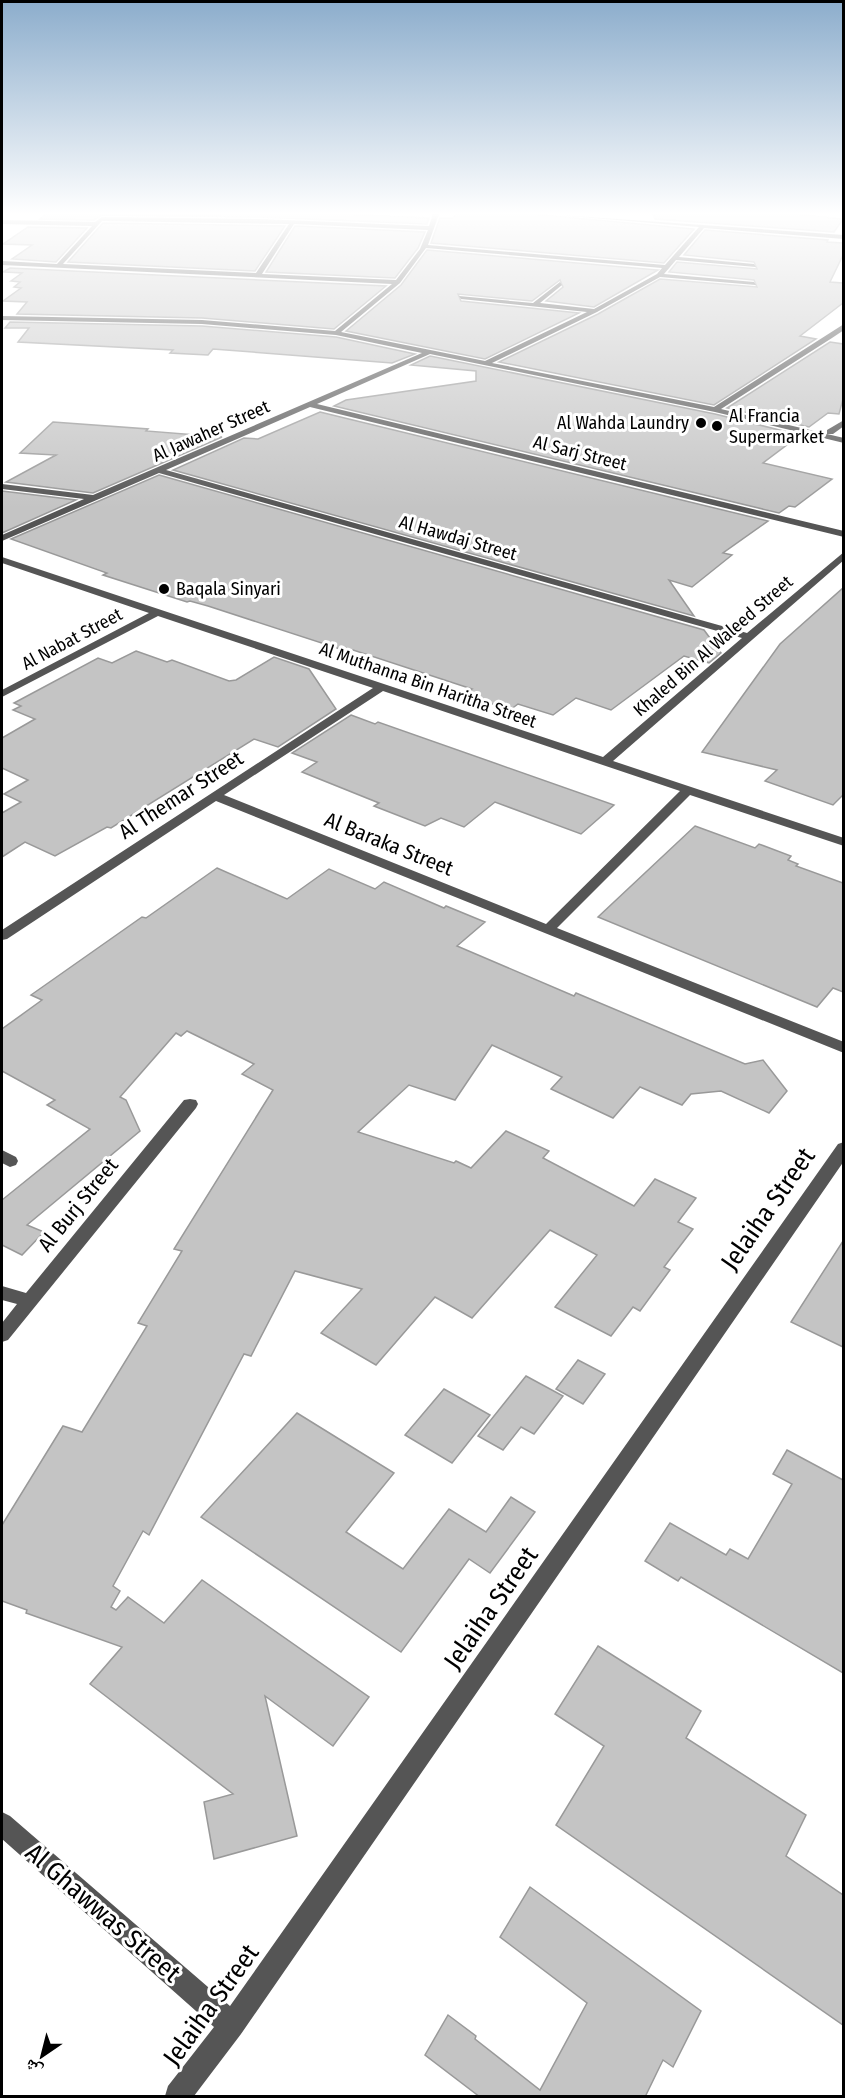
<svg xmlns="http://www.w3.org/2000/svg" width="845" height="2098" font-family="'Fira Sans Condensed','Noto Naskh Arabic',sans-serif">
<rect width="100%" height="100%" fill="#fff"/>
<g fill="#c4c4c4" stroke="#999" stroke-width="1.5">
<polygon points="46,214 344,214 429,218 427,224 260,217 102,215 94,220 40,219"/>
<polygon points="456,214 532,214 694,229 664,263 431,243 440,218 453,218"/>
<polygon points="653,214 795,214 843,219 834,232 655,219"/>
<polygon points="103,223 285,226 255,271 68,262"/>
<polygon points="295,226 425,232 418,248 395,278 266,272"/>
<polygon points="28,227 87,228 56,262 12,259 32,245 3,244"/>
<polygon points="705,230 828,240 827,242 843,243 843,255 830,282 843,283 843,303 800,336 816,339 714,405 499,362 598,314 660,279 757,287 754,280 669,272 677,262 757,269 754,262 684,255"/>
<polygon points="427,250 658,270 594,307 546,301 563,287 560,280 532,301 458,294 461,301 579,313 485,359 346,331 401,285"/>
<polygon points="10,268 386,286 334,329 202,318 17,314 27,302 3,301 21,288 14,287 20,282 11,281 22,273 3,272"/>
<polygon points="10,322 202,326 336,337 415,354 392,363 213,349 208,355 170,353 173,350 18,342 29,328 5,328"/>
<polygon points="830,342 843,344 843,399 839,414 828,413 809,427 727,408"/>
<polygon points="430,356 715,414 800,435 763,463 832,479 795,507 789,506 779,513 334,406 346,400 476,381 476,371 411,365"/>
<polygon points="320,412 768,521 723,553 732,555 692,587 669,580 694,616 173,470 244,438 258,439"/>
<polygon points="53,422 148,429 146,431 222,437 93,493 6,482 56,455 20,453"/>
<polygon points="159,475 704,630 721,653 709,663 684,656 611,710 576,698 553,715 518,704 510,710 464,694 472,689 344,647 340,649 208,606 190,601 187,602 103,575 107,573 11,539"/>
<polygon points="2,491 76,500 2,533"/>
<polygon points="843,588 843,795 833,805 765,781 777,770 702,752 780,644"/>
<polygon points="136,651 167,662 172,660 229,681 236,680 274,657 309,669 336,709 278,747 254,739 111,828 107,827 55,856 25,842 2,857 2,813 21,802 4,794 28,780 2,768 2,738 35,719 13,710 21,706 14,703 98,658 112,663"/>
<polygon points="351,715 375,724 378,722 614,805 581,834 495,802 464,827 441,818 425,826 374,806 379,803 302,772 317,762 292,753"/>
<polygon points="695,826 755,848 759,844 791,856 788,860 798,864 796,866 843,883 843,992 833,988 817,1007 598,917"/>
<polygon points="217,868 287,899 329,869 375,889 384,882 444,908 446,906 485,922 457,946 574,996 576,993 745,1064 763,1060 787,1091 769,1113 721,1091 691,1094 682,1105 640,1087 613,1118 551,1089 562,1077 492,1045 455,1100 409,1085 358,1132 454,1163 456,1161 471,1168 506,1131 549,1151 543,1158 634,1206 655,1179 696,1198 678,1222 693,1229 664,1267 670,1270 640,1311 633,1307 611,1336 555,1307 597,1255 550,1230 472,1318 435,1297 376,1365 321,1333 362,1289 295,1271 251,1356 244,1354 149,1535 143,1531 113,1586 120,1591 111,1607 116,1610 128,1597 164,1623 202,1580 369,1697 333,1746 265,1696 297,1836 214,1859 204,1802 233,1794 90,1684 122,1647 26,1613 27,1610 2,1601 2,1525 63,1426 82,1432 147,1326 138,1323 182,1251 174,1249 273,1090 242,1074 254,1064 187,1031 181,1036 176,1033 120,1097 126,1100 140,1131 27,1225 44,1232 22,1255 2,1245 2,1200 90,1129 47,1105 55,1100 2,1071 2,1029 42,1000 31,995 142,917 146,918"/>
<polygon points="843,1241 843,1347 791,1322"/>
<polygon points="578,1360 605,1374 583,1404 556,1389"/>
<polygon points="526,1376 563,1396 534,1434 521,1427 503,1450 478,1436"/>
<polygon points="444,1389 490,1415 452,1463 405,1435"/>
<polygon points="297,1413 394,1473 346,1532 403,1569 449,1509 486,1532 511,1497 535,1512 490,1573 469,1559 401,1652 201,1517"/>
<polygon points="787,1450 843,1480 843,1673 681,1577 678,1581 645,1561 670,1523 726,1555 730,1549 748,1559 792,1484 773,1474"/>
<polygon points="598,1646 701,1711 686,1738 806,1815 786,1856 843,1895 843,2025 556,1825 604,1746 555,1714"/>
<polygon points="530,1887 701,2011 673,2067 663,2060 645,2097 480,2097 425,2055 448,2015 476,2036 475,2039 540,2090 587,2003 500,1937"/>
</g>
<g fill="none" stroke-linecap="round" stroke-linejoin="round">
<g fill="#555" fill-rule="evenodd">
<path d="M 433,214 L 439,214 L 428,245 L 665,265 L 699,227 L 546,214 L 844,235 L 844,239 L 704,228 L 679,257 L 754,264 L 756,267 L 676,260 L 664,274 L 754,282 L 756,285 L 660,277 L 597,312 L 492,363 L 714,407 L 844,324 L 844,330 L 832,338 L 721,409 L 844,438 L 844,443 L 715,412 L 430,354 L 317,404 L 844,531 L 844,537 L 310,407 L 166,470 L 747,633 L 844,552 L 844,560 L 613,761 L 844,838 L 844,846 L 690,795 L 557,928 L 844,1042 L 844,1053 L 216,801 L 7,939 L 2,940 L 2,930 L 373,688 L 158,616 L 2,697 L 2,690 L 149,613 L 2,563 L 2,557 L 603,757 L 742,638 L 159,473 L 2,541 L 2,535 L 84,499 L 2,489 L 2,484 L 93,495 L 422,353 L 336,335 L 202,324 L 2,320 L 2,316 L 202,320 L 335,331 L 392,284 L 2,265 L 2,261 L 57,264 L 92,226 L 2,224 L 2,220 L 95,222 L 102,217 L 260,219 L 429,226 ZM 102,221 L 289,224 L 256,273 L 63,264 ZM 294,224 L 428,230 L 420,249 L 396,280 L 262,274 ZM 426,248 L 662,268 L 657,274 L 594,309 L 540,303 L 562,285 L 560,282 L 533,303 L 459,296 L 461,299 L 587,312 L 485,361 L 341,332 L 400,283 ZM 383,691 L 680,791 L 546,924 L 224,795 Z"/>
<polygon points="844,420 844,426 833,434 827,434 827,430"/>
<polygon points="190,1099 196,1100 198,1104 196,1108 8,1340 2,1342 2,1323 17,1304 2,1300 2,1286 26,1293 184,1100"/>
<polygon points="844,1142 844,1161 241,2034 194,2096 165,2096 168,2086 214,2027 2,1839 2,1812 10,1816 230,2006 838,1144"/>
<polygon points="2,1150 16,1157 18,1161 16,1165 10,1167 2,1163"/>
</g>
</g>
<linearGradient id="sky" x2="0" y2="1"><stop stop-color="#8cadcc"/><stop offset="0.42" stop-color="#fff"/><stop offset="1" stop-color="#fff" stop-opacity="0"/></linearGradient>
<rect width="845" height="508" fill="url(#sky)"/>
<g fill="#000" stroke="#fff" stroke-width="2">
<circle cx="701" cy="423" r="6"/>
<circle cx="717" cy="426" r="6"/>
<circle cx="164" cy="589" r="6"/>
</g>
<g text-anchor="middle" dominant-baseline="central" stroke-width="6" stroke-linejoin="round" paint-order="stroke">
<g font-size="18" fill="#000" stroke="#fff" text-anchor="start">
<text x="729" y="416">Al Francia<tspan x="729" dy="21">Supermarket</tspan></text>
<text x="689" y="423" text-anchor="end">Al Wahda Laundry</text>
<text x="176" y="589">Baqala Sinyari</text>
</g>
<g font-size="18" fill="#000" stroke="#fff">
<text transform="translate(211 431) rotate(-24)">Al Jawaher Street</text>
<text transform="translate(580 453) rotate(14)">Al Sarj Street</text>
<text transform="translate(458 538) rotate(16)">Al Hawdaj Street</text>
<text transform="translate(72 639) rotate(-28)">Al Nabat Street</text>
<text transform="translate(713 646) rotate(-41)">Khaled Bin Al Waleed Street</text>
<text transform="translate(428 685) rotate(19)">Al Muthanna Bin Haritha Street</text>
</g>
<g font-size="21" fill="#000" stroke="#fff">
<text transform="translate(181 795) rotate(-33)">Al Themar Street</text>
<text transform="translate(389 844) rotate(22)">Al Baraka Street</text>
<text transform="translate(78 1205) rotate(-51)">Al Burj Street</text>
</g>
<g font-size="26" fill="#000" stroke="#fff">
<text transform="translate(768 1209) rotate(-55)">Jelaiha Street</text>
<text transform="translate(491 1608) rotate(-55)">Jelaiha Street</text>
<text transform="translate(103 1913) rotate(41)">Al Ghawwas Street</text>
<text transform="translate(211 2005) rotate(-54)">Jelaiha Street</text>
</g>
</g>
<rect width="845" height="2098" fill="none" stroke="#000000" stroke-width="6"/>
<g transform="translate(42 2056) rotate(215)" stroke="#ffffff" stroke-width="4.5" paint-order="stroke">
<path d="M0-4.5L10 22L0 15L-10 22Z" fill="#000000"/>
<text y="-9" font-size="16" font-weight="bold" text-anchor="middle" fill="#000000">ش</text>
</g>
</svg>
